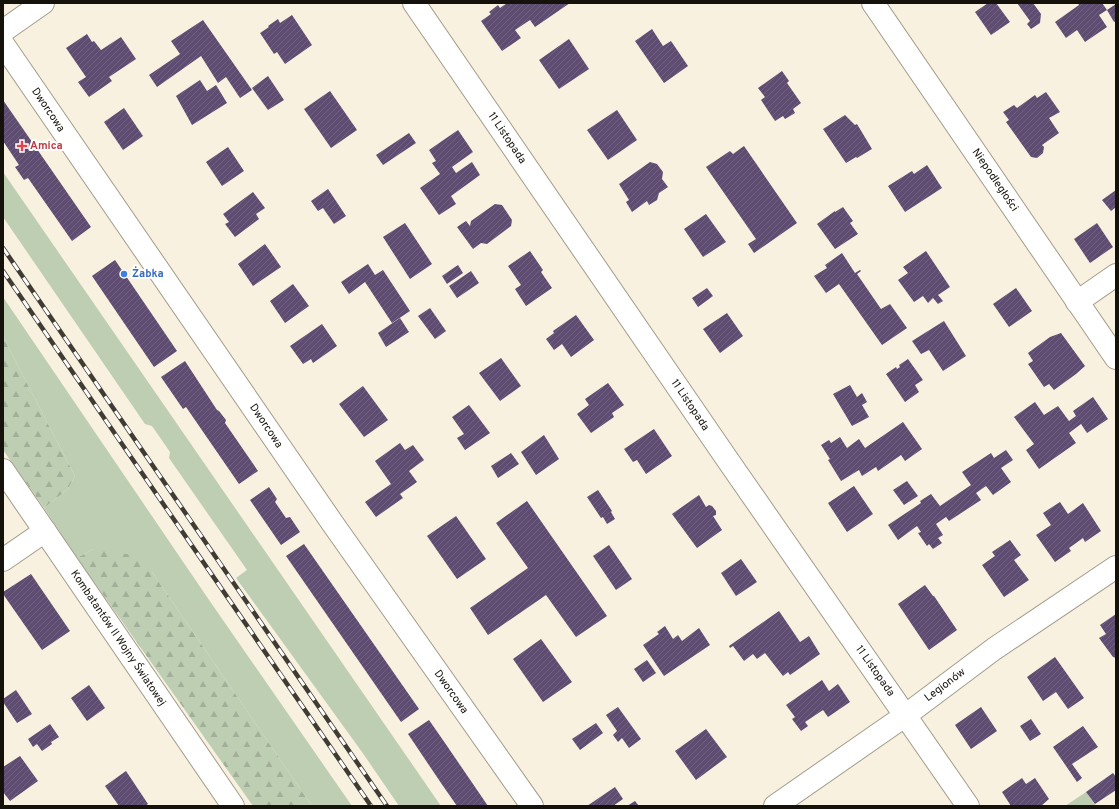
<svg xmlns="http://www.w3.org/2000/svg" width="1119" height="809" font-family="Overpass,sans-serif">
<defs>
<pattern id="forest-firs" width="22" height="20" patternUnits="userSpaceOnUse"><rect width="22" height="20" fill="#bdceb3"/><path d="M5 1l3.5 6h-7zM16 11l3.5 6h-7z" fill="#a2b099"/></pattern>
<pattern id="building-hatch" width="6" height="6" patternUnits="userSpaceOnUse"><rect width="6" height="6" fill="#5e4c71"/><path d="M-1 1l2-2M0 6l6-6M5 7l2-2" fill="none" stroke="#70627f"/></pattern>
</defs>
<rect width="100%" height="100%" fill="#f9f1df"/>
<g fill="#bdceb3">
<polygon points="3,172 441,806 399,806 362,752 236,578 247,570 169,458 170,452 152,426 145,424 3,217"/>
<polygon points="3,297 207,597 352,806 312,806 152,572 93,549 77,558 44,508 68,489 75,476 3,337"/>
<polygon points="1086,792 1096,806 1065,806"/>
</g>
<g fill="url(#forest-firs)">
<polygon points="3,337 75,476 68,489 44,508 3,450"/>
<polygon points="93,549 133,555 152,572 312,806 253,806 77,558"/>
</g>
<g fill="url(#building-hatch)">
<polygon points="507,3 570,3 535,27 530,20 515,30 521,38 502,51 481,21 491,14 489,12 498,5 500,8"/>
<polygon points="988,3 996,3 1010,22 991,35 975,12"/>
<polygon points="1017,3 1033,3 1041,14 1040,23 1031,29 1027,24 1030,21"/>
<polygon points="1078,3 1102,3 1107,10 1099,15 1107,27 1085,42 1077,30 1066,38 1055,22 1079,5"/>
<polygon points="1116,4 1116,21 1114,22 1107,10"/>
<polygon points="292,15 312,45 285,64 277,52 274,54 260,33 269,27 268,26 278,19 280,23"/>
<polygon points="203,20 252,90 240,98 226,77 218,83 201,56 157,87 149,75 180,54 171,41"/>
<polygon points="652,29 663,46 671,41 688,66 664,83 635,41"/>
<polygon points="87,34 92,42 94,41 101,50 121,37 136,59 109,77 112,81 89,97 78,82 86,77 66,48"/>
<polygon points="569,39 589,69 559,89 539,60"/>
<polygon points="782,71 789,81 787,83 801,103 793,109 795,113 785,119 783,116 775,121 761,100 765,97 758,88"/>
<polygon points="268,76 284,100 268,110 252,88"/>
<polygon points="200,80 207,91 216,85 227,103 192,125 176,96"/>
<polygon points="330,91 357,130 331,148 304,109"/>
<polygon points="1046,92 1060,112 1049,118 1059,133 1042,145 1044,147 1043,153 1037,158 1031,157 1006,122 1009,120 1003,112 1014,105 1017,108 1035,95 1037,98"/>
<polygon points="3,100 91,227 72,241 28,178 24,180 15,167 19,165 3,141"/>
<polygon points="124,108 143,136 123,150 104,122"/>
<polygon points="617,110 637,140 608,160 587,130"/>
<polygon points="845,115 855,125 857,124 872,149 857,158 856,157 846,163 823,129"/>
<polygon points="458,130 473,152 452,167 456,173 472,162 480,175 451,196 456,204 439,215 420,188 440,174 432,163 436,161 429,150"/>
<polygon points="409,133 416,143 383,165 376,155"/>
<polygon points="744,146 797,223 754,253 748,244 756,239 706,167 730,151 733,154"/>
<polygon points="228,147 244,171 222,186 206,162"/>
<polygon points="650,162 657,164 663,172 662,179 668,187 659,193 657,200 649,205 647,201 632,212 626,202 629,200 619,184"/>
<polygon points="927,165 942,188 905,212 888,186 912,171 914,174"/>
<polygon points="328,189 346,216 334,224 323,208 318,211 311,201"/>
<polygon points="1116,190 1116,207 1111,211 1102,200"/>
<polygon points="253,192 265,208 256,214 259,219 235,237 225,224 229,222 223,214"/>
<polygon points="495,204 502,205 512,220 511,226 487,244 481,243 473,249 457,227 466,221 470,226 471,221"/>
<polygon points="843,207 853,221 850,223 858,234 835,249 817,224 835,211 835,212"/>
<polygon points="706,214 726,242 703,257 684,229"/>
<polygon points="405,223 432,264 410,279 383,237"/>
<polygon points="1097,223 1113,247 1090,263 1074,239"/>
<polygon points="265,244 281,267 253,286 238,264"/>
<polygon points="530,251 543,270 541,272 552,288 526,306 515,289 521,285 508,266"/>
<polygon points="926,251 950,287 938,295 943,301 938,304 933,298 928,303 923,296 914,302 898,280 908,273 903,267"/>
<polygon points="842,253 855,273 860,270 861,271 857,274 881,309 890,304 907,328 882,345 839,284 826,293 814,276 827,268 825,265"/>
<polygon points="115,260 177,351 154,367 92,276"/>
<polygon points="368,264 375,275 383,270 410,311 392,323 365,282 349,294 341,282"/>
<polygon points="458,265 463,273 447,284 442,276"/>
<polygon points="471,271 479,283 457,298 449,286"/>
<polygon points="293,284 309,306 285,323 270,301"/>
<polygon points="707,288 713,296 698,307 692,298"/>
<polygon points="1016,288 1032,311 1009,327 993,304"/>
<polygon points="430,308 446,331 435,339 418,316"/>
<polygon points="727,313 743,336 720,353 703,329"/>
<polygon points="576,315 594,340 571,357 562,344 554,350 546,339 554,333 553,331"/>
<polygon points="400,318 409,332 386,347 378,333"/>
<polygon points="944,321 966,356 943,371 929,350 921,354 912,341"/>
<polygon points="322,324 337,346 313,363 311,359 303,364 290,346"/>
<polygon points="1061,333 1085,366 1076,374 1054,390 1049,384 1044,387 1028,364 1033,361 1028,353 1050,337"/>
<polygon points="501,358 521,386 500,401 479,373"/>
<polygon points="908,359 923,380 915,385 919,392 905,402 886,374 896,367 897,369 900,367 899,365"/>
<polygon points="185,361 217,410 219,411 226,420 225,423 258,471 239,484 186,407 183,409 161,377"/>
<polygon points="608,383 624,405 612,413 614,417 591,433 577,414 589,405 585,399"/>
<polygon points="850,385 857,397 862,393 867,402 862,405 869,417 852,426 833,394"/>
<polygon points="363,386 388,420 364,437 339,404"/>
<polygon points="1093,397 1108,419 1087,433 1081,424 1069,433 1076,443 1039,469 1026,450 1034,444 1014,417 1035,402 1044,415 1058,406 1069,421 1076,416 1073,411"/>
<polygon points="469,405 490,433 465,450 457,438 464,434 452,417"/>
<polygon points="903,422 922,449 905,461 901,455 878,471 876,467 862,476 859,470 841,481 828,460 830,459 821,445 829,440 831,443 840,437 847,448 859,439 865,448"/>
<polygon points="654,429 672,456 646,474 637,460 633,462 624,449"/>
<polygon points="544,435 559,459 536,475 521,452"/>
<polygon points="400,443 405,450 413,445 424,460 409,471 417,482 400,494 403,498 376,517 365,502 391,484 375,461"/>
<polygon points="1006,450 1013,460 1001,468 1011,482 993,495 986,486 976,493 981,500 949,521 946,517 936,524 943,535 938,538 942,543 933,549 929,544 927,546 918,533 921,532 917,526 898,540 888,525 921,503 920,501 931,494 940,506 971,485 962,472 991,453 994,458"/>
<polygon points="511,453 519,464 498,478 491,466"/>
<polygon points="907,481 918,496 904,505 893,490"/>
<polygon points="854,486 873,514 847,532 828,503"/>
<polygon points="269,487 277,499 275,502 286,518 290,517 300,532 281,545 250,500"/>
<polygon points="598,490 612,511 611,512 615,519 607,524 603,517 601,518 587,497"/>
<polygon points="699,495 706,507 709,505 712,506 716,511 716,515 713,516 722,530 697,548 672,514"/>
<polygon points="527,501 607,616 576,637 546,595 488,635 470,608 528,568 496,523"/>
<polygon points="1060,502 1068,514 1083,503 1101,531 1085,542 1083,538 1069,548 1071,551 1055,562 1036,535 1051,525 1043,513"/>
<polygon points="456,516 486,559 457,579 427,536"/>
<polygon points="1010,540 1021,555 1014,560 1029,580 1004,597 982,565 995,556 992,552"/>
<polygon points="304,544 419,709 401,722 286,556"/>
<polygon points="609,545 632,579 616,590 593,556"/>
<polygon points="741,559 757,582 736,596 721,573"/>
<polygon points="31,574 70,631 42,650 3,594 3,592"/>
<polygon points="925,585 933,596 934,596 957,630 929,650 898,604"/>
<polygon points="779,611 800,642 809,636 820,654 790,675 788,672 783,676 765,653 757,659 753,654 744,661 733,646 730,648 729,646"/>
<polygon points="1116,614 1116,658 1113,657 1099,638 1106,634 1100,625"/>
<polygon points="665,626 673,639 678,635 682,641 699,628 710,645 664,676 643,645 659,634 657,632"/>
<polygon points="541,639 572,682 543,702 513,659"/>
<polygon points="1055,657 1084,698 1068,709 1056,692 1043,701 1027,677"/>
<polygon points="647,660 656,673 643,682 634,669"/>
<polygon points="822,680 829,691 838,684 850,702 828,717 823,710 805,722 808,726 801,731 792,719 795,717 786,705"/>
<polygon points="89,685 105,708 87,721 71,698"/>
<polygon points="16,690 32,714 17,723 3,702 3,699"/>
<polygon points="618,707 641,739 629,748 622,738 618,742 613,735 617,731 606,715"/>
<polygon points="981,707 997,731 971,749 955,725"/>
<polygon points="1031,719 1041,734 1030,741 1020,726"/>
<polygon points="429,720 445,743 488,806 457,806 441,783 408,734"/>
<polygon points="596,723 603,733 580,750 572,739"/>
<polygon points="50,724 59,737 51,742 52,744 42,751 37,744 33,747 28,739"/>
<polygon points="1083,726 1098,747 1072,764 1082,778 1077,782 1053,747"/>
<polygon points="706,729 727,757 696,780 675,751"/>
<polygon points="20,756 38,781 10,801 3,792 3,767"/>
<polygon points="126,771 148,804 145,806 119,806 105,786"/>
<polygon points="1113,773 1116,777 1116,790 1095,804 1086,792"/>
<polygon points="1022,778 1026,784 1035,778 1049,799 1041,806 1011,806 1002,792"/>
<polygon points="615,787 623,799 613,806 587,806"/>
<polygon points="635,801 639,806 627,806"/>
</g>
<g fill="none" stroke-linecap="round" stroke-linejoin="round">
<defs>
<g id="minor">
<polyline points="414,3 727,459 968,806"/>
<polyline points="873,3 1116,358"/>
<polyline points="3,31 43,3"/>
<polyline points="3,44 333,524 532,806"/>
<polyline points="1077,302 1116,275"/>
<polyline points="3,470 233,806"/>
<polyline points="3,560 45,531"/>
<polyline points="775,806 906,715 994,649 1116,567"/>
</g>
</defs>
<use href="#minor" stroke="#a39c8b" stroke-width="24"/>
<use href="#minor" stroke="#fff" stroke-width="22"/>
<defs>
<g id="rail">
<polyline points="3,248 387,806"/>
<polyline points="3,271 371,806"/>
</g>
</defs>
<use href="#rail" stroke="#403c33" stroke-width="4.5"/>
<use href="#rail" stroke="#fff" stroke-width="3" stroke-dasharray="9" stroke-linecap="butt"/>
</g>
<path fill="#e0444e" stroke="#fff" stroke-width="1.5" d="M20 140h4v4h4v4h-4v4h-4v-4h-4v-4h4z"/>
<circle fill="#3f7fe0" stroke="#fff" stroke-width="1.5" cx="124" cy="274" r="4"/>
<g text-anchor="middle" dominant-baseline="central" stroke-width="4" stroke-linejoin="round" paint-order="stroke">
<g font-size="11" fill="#15120c" stroke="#fff">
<text transform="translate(48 110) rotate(56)">Dworcowa</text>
<text transform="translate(507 138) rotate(56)">11 Listopada</text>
<text transform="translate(995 180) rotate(56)">Niepodległości</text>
<text transform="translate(690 405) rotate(56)">11 Listopada</text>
<text transform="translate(266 426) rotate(56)">Dworcowa</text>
<text transform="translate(118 638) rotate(56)">Kombatantów II Wojny Światowej</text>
<text transform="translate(875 671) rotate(55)">11 Listopada</text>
<text transform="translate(945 685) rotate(-37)">Legionów</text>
<text transform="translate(451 692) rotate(55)">Dworcowa</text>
</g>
<g font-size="11" font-weight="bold" fill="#be3a42" stroke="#fff" text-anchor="start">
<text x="30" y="146">Amica</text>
</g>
<g font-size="11" font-weight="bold" fill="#366cbe" stroke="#fff" text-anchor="start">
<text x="132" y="274">Żabka</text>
</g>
</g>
<rect width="1119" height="809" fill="none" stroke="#15120c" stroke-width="8"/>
</svg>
